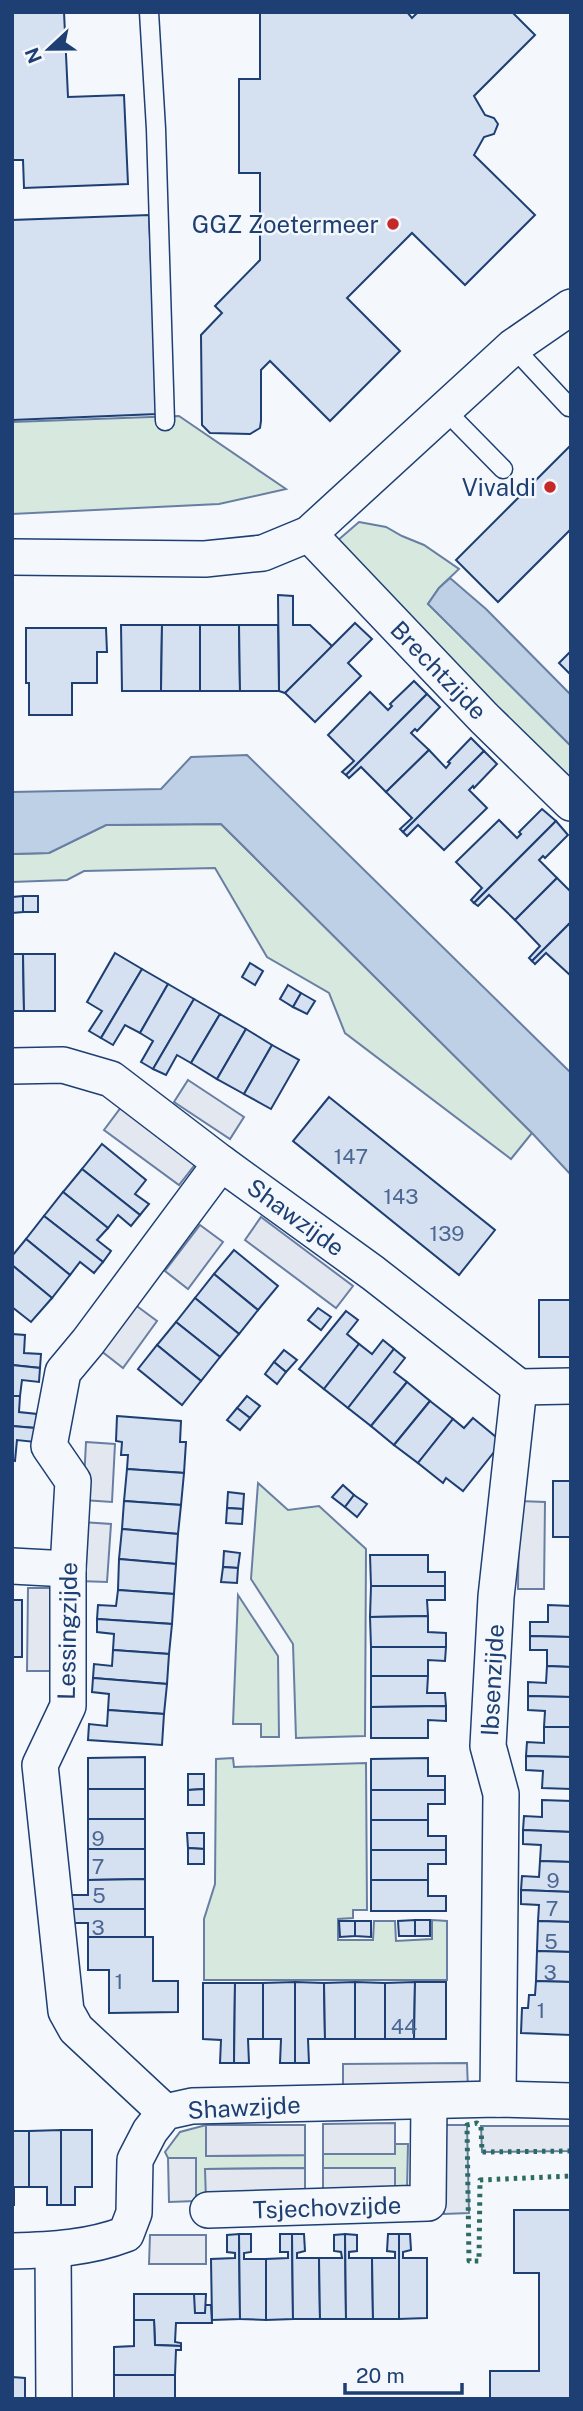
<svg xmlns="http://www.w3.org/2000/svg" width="583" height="2411" font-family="'Public Sans',sans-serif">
<rect width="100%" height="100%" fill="#f4f7fb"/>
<g fill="#d7e8df" stroke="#687fa3" stroke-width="2">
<polygon points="179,416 286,489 219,504 12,514 12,422"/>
<polygon points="359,522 386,527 402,536 424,545 459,569 439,588 428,604 571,746 571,780 341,552 337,541"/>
<polygon points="221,824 532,1133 511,1159 345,1033 329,993 267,957 215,868 84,871 67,880 12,882 12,854 49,853 106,825"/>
<polygon points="258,1483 288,1510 319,1506 366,1549 365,1736 296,1738 293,1644 251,1579"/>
<polygon points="238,1595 278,1656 279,1737 261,1737 261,1724 233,1724"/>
<polygon points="233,1758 234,1767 366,1763 367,1910 353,1910 353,1918 338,1919 338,1940 373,1940 374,1921 395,1921 396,1941 432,1939 432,1920 447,1921 447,1980 204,1980 204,1919 215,1884 216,1759"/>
<polygon points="206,2125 206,2156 305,2155 305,2168 206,2169 206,2200 196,2201 195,2158 168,2158 165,2152 180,2132"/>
<polygon points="395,2144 408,2144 407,2191 395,2191 395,2168 323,2168 323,2154 395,2154"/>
</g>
<g fill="#e3e8f0" stroke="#687fa3" stroke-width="2">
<polygon points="188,1080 244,1117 230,1139 174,1102"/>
<polygon points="122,1106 197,1162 179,1185 104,1130"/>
<polygon points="261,1217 353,1286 336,1308 245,1240"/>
<polygon points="200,1225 223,1242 188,1289 165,1271"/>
<polygon points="134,1304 157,1321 123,1368 100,1350"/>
<polygon points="86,1442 115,1444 112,1502 83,1500"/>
<polygon points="519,1501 545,1502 544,1589 518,1589"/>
<polygon points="82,1522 111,1524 107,1582 79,1581"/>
<polygon points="28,1588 54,1588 54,1671 27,1671"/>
<polygon points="467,2063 468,2090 343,2090 343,2064"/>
<polygon points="395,2123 395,2154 323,2154 323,2124"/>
<polygon points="206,2125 305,2125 305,2155 206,2156"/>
<polygon points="443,2125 467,2125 469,2213 444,2214"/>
<polygon points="481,2126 571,2126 571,2151 482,2152"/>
<polygon points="168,2158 196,2158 196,2201 169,2202"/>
<polygon points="305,2168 305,2199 206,2200 205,2169"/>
<rect x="323" y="2168" width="72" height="30"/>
<polygon points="150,2235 206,2235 206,2264 149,2264"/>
</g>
<g fill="#bed0e5" stroke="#687fa3" stroke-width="2">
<polygon points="450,578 486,609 571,695 571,746 428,604 439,588"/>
<polygon points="247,755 571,1073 571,1175 532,1133 221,824 106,825 49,853 12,854 12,792 161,789 191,757"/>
</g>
<g fill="#d5e0f0" stroke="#1d3f73" stroke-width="2">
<polygon points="12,12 64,12 68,97 124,95 128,184 24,188 23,160 12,160"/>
<polygon points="260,12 407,12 412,18 418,12 512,12 535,35 474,96 485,115 494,118 498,124 494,134 484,137 474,155 535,215 465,285 412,233 347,298 400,351 330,421 270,361 261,370 261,421 260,428 250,434 210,433 202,425 201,335 222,313 215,306 260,260 260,173 239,173 239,79 260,79"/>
<polygon points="149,215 157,414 12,420 12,220"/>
<polygon points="571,445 571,529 498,602 456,560"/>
<polygon points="278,595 293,596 293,625 310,625 333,647 285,693 279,691"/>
<polygon points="355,623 372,639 348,663 361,676 315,722 285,693"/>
<polygon points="121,625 162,625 161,691 122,691"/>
<polygon points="162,625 200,625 200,691 161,691"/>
<polygon points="200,625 239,625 240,691 200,691"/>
<polygon points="239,625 278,625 279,691 240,691"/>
<polygon points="26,628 106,628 107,652 97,652 97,683 72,683 72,715 29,715 29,683 26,683"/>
<polygon points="571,651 571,675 559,663"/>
<polygon points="414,681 427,694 346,775 342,772 354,761 328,735 370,692 388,710 392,706 390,704"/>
<polygon points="427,694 440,707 417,731 415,729 411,733 429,750 386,792 361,767 349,778 346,775"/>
<polygon points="471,738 484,751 403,832 400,829 412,818 386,792 429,750 446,768 450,763 448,762"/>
<polygon points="484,751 497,764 474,788 473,786 469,790 487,808 444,850 418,825 407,836 403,832"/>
<polygon points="542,809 556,821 474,903 471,900 482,888 456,862 499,820 517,838 521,834 519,832"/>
<polygon points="556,821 568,835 545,858 543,856 539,860 557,878 515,920 489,895 478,906 474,903"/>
<polygon points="557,878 571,892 571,922 532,961 529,958 540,946 515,920"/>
<rect x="23" y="896" width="15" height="16"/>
<polygon points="23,896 23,912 12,913 12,897"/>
<polygon points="571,922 571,976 546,953 535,964 532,961"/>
<polygon points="115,953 142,969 101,1038 89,1031 102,1011 87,1002"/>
<polygon points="12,954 23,954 24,1011 12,1011"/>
<polygon points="23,954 55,954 55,1011 24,1011"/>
<polygon points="250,963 263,971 255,985 242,977"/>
<polygon points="142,969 168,984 140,1033 125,1025 113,1045 101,1038"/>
<polygon points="168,984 194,999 153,1069 141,1062 153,1041 140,1033"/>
<polygon points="288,985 301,993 293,1007 280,999"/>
<polygon points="301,993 315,1001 307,1014 293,1007"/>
<polygon points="194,999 220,1014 191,1063 177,1055 166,1075 153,1069"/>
<polygon points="220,1014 246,1029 217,1079 191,1063"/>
<polygon points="246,1029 272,1045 244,1094 217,1079"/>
<polygon points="272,1045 299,1060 271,1109 244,1094"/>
<polygon points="329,1097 495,1230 459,1275 293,1141"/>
<polygon points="102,1144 146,1180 135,1194 149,1204 140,1215 82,1169"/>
<polygon points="82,1169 140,1215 131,1226 118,1215 108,1228 63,1192"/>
<polygon points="63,1192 108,1228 97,1240 111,1251 103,1262 44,1216"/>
<polygon points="44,1216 103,1262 94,1273 80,1262 70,1275 26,1239"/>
<polygon points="26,1239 70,1275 52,1298 12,1265 12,1256"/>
<polygon points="234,1250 278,1286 258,1310 214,1274"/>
<polygon points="12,1265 52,1298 31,1322 12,1307"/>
<polygon points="214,1274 258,1310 239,1334 195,1298"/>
<polygon points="195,1298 239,1334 220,1357 176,1322"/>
<rect x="539" y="1300" width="32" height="57"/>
<polygon points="318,1308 331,1317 321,1330 308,1320"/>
<polygon points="346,1311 358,1320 347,1334 359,1344 324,1389 299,1369"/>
<polygon points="176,1322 220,1357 201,1381 157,1345"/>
<polygon points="12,1334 25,1335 24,1353 41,1354 40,1368 12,1365"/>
<polygon points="383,1340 394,1349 348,1408 324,1389 359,1344 372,1354"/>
<polygon points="157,1345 201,1381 182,1405 138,1369"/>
<polygon points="394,1349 405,1358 394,1372 407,1382 371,1426 348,1408"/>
<polygon points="284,1350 297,1360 286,1372 274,1362"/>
<polygon points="274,1362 286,1372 277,1384 265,1374"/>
<polygon points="12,1365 40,1368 39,1382 22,1380 20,1396 12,1396"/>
<polygon points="407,1382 430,1401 394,1445 371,1426"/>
<polygon points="12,1396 20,1396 19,1412 37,1414 35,1428 12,1426"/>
<polygon points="247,1396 260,1406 250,1418 237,1408"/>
<polygon points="430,1401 453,1419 418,1463 394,1445"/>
<polygon points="237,1408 250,1418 240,1430 227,1420"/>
<polygon points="117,1416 181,1421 180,1442 186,1442 184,1473 127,1469 128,1455 121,1455 122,1442 116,1441"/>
<polygon points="473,1418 502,1442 463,1491 446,1478 443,1483 418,1463 453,1419 464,1428"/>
<polygon points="12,1426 35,1428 35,1442 17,1440 15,1461 12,1460"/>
<polygon points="127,1469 184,1473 181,1505 124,1501"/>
<rect x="553" y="1481" width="18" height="56"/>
<polygon points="343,1485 354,1495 345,1507 332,1497"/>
<polygon points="228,1492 244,1494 243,1509 227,1508"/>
<polygon points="354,1495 367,1504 357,1517 345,1507"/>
<polygon points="124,1501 181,1505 178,1534 122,1529"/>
<polygon points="227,1508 243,1509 242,1524 226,1523"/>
<polygon points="122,1529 178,1534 176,1564 119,1559"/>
<polygon points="224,1551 240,1553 238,1568 223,1567"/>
<polygon points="370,1555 428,1555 428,1572 445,1572 445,1586 371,1586"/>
<polygon points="119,1559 176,1564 174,1594 118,1590"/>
<polygon points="223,1567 238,1568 237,1583 221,1582"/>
<polygon points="371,1586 445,1586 445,1600 427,1600 428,1616 370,1617"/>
<polygon points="118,1590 174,1594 172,1624 97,1619 98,1605 116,1606"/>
<rect x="12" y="1600" width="10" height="57"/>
<polygon points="548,1605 571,1606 571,1637 530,1636 530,1622 548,1622"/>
<polygon points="428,1616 428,1632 446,1633 446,1647 371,1647 370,1617"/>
<polygon points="97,1619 172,1624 169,1654 113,1650 114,1634 97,1632"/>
<polygon points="530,1636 571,1637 571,1667 547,1666 547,1650 530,1650"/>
<polygon points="371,1647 446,1647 445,1661 428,1660 428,1676 371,1676"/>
<polygon points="113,1650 169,1654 167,1684 93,1678 94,1664 112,1666"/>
<polygon points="547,1666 571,1667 571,1697 528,1696 528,1682 546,1683"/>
<polygon points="371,1676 428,1676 427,1693 445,1693 446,1706 371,1707"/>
<polygon points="93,1678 167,1684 164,1714 108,1710 109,1694 92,1692"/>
<polygon points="528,1696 571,1697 571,1727 544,1727 545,1711 528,1710"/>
<polygon points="446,1706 446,1721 428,1720 428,1738 371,1738 371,1707"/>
<polygon points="108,1710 164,1714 162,1745 88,1740 89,1724 107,1726"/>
<polygon points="544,1727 571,1727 571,1757 526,1756 527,1742 544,1743"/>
<polygon points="526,1756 571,1757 571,1789 542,1788 543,1771 526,1770"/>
<polygon points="145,1757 145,1789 88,1789 88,1758"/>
<polygon points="428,1758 428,1776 445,1776 445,1790 371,1790 371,1759"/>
<polygon points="188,1774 204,1774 204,1789 188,1790"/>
<rect x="88" y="1789" width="57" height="30"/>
<polygon points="204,1789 204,1805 188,1805 188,1790"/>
<polygon points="371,1790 445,1790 445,1804 428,1804 428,1820 371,1820"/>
<polygon points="542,1800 571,1801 571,1832 523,1830 524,1816 542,1817"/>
<rect x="88" y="1819" width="57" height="30"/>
<polygon points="371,1820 428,1820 428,1836 446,1836 446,1850 371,1850"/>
<polygon points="523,1830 571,1832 571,1862 540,1861 541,1845 523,1844"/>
<polygon points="187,1833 204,1833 204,1849 188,1848"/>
<polygon points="188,1848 204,1849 204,1864 188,1864"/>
<polygon points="88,1849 145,1849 145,1879 88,1880"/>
<polygon points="371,1850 446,1850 446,1864 428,1864 428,1880 371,1880"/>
<polygon points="540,1861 571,1862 571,1892 521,1890 522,1876 539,1877"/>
<polygon points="145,1879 145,1909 70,1909 71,1895 88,1895 88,1880"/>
<polygon points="371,1880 428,1880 428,1896 446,1896 446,1911 371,1911"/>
<polygon points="521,1890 571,1892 571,1922 538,1921 539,1905 521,1904"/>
<polygon points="70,1909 145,1909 145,1938 88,1937 88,1923 70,1923"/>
<rect x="415" y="1920" width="15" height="16"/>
<polygon points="415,1920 415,1936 399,1936 398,1921"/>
<polygon points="339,1921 355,1921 355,1936 340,1937"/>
<polygon points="355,1921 371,1921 371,1937 355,1936"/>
<polygon points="538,1921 571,1922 571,1952 537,1951"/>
<polygon points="88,1937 153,1937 153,1981 178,1981 178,2012 109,2013 109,1970 88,1970"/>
<polygon points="537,1951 571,1952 571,1982 536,1981"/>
<polygon points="536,1981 571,1982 571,2035 521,2033 522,2008 528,2008 529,1995 535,1995"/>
<polygon points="295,1982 295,2063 280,2063 281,2039 263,2039 263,1983"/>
<polygon points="295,1982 324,1983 325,2039 308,2039 309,2063 295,2063"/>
<polygon points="355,1982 355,2039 325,2039 324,1983"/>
<polygon points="355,1982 385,1983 385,2039 355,2039"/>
<polygon points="415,1982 414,2039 385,2039 385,1983"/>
<polygon points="415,1982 446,1982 446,2039 414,2039"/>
<polygon points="203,1983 235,1983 234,2063 220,2063 221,2040 203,2039"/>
<polygon points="235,1983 263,1983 263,2039 248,2039 249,2063 234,2063"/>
<polygon points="61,2130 61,2205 47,2205 47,2187 29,2187 29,2131"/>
<polygon points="61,2130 92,2130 92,2187 75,2187 75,2205 61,2205"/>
<polygon points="12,2131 29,2131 29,2187 14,2187 14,2205 12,2205"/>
<polygon points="514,2210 571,2210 571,2399 490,2399 490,2371 539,2371 539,2273 514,2273"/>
<polygon points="239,2234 240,2319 212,2320 211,2259 235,2258 235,2253 227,2252 227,2235"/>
<polygon points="239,2234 251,2234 251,2252 244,2253 244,2259 266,2259 266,2320 240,2319"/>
<polygon points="280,2234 292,2234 293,2319 266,2320 266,2259 288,2258 288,2252 280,2252"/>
<polygon points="292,2234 304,2234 305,2251 297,2253 297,2258 319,2258 320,2319 293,2319"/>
<polygon points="345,2234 346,2319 320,2319 319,2258 342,2258 341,2252 334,2251 334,2235"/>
<polygon points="345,2234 357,2235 357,2251 349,2252 349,2258 372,2258 373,2319 346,2319"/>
<polygon points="388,2234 399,2234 399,2319 373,2319 372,2258 395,2258 395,2252 387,2251"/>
<polygon points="399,2234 410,2234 411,2250 403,2252 403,2258 427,2258 427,2318 399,2319"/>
<polygon points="134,2294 195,2294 195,2313 205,2313 205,2305 211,2305 212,2323 176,2323 175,2342 181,2343 181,2346 155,2345 154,2320 134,2320"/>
<polygon points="194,2294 206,2294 205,2313 195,2313"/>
<polygon points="134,2320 154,2320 155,2345 181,2346 181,2350 176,2350 175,2375 114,2375 114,2347 134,2346"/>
<rect x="114" y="2375" width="61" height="24"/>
<polygon points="12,2377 25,2378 25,2399 12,2399"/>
</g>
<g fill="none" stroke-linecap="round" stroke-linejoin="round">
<defs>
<g id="lane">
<polyline points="149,12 156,129 165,421"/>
<polyline points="513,347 569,407"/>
<polyline points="446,411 503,469"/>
</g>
<g id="street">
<polyline points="309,534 484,718 571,803"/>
<polyline points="12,557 205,559 263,553 309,534 513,347 571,307"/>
<polyline points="12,1066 63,1065 111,1079 221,1163 373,1273 519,1387 571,1386"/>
<polyline points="12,1566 68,1569"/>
<polyline points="498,2099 501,1794 488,1746 496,1597 519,1387"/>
<polyline points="165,2112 76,2029 66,2011 40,1765 68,1706 68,1569 73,1481 49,1446 63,1372 88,1342 221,1163"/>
<polyline points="208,2210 428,2203 429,2101"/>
<polyline points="53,2250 54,2399"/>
<path d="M 12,2251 C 52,2250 89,2248 126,2234 L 134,2213 L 135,2160 L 150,2131 L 165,2112 L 192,2106 L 498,2099 L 571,2101"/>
</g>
</defs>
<use href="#lane" stroke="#1d3f73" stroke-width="21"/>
<use href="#street" stroke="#1d3f73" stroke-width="38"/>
<use href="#lane" stroke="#f4f7fb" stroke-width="18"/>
<use href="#street" stroke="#f4f7fb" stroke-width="35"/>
<polyline stroke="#2c6c60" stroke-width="5" stroke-dasharray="3.5 5" stroke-linecap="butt" points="571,2151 482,2152 481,2126 477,2123 467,2125 469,2261 479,2261 480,2180 571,2176"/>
</g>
<g fill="#c62828" stroke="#f4f7fb" stroke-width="2.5">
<circle cx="393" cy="224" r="7"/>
<circle cx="550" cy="487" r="7"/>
</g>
<g text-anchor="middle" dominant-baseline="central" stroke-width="5" stroke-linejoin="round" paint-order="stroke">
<g font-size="21" fill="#4b6792">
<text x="351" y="1156">147</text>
<text x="401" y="1196">143</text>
<text x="447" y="1233">139</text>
<text x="98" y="1838">9</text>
<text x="98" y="1866">7</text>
<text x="553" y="1880">9</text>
<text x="99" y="1895">5</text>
<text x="552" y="1908">7</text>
<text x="98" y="1927">3</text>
<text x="551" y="1941">5</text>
<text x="550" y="1972">3</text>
<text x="119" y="1981">1</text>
<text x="541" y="2010">1</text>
<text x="404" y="2026">44</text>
</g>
<g font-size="24" fill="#1d3f73" stroke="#f4f7fb" text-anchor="end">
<text x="379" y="224">GGZ Zoetermeer</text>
<text x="536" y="487">Vivaldi</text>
</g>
<g font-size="24" fill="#1d3f73" stroke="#f4f7fb">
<text transform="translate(439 670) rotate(46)">Brechtzijde</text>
<text transform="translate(296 1217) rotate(36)">Shawzijde</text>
<text transform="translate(67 1631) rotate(-89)">Lessingzijde</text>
<text transform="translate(492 1680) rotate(-87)">Ibsenzijde</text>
<text transform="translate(244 2107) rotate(-3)">Shawzijde</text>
<text transform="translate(327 2207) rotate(-2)">Tsjechovzijde</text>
</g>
</g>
<rect width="583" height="2411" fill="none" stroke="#1d3f73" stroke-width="28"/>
<g transform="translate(49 49) rotate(248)" stroke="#f4f7fb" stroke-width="5" paint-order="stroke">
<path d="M0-5L12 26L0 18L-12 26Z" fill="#1d3f73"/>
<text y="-10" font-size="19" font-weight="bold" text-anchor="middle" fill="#1d3f73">N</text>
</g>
<path d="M345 2383v10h117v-10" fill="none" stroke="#1d3f73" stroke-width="3.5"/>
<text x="356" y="2383" font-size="21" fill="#1d3f73" stroke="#f4f7fb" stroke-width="5" paint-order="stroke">20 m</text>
</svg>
